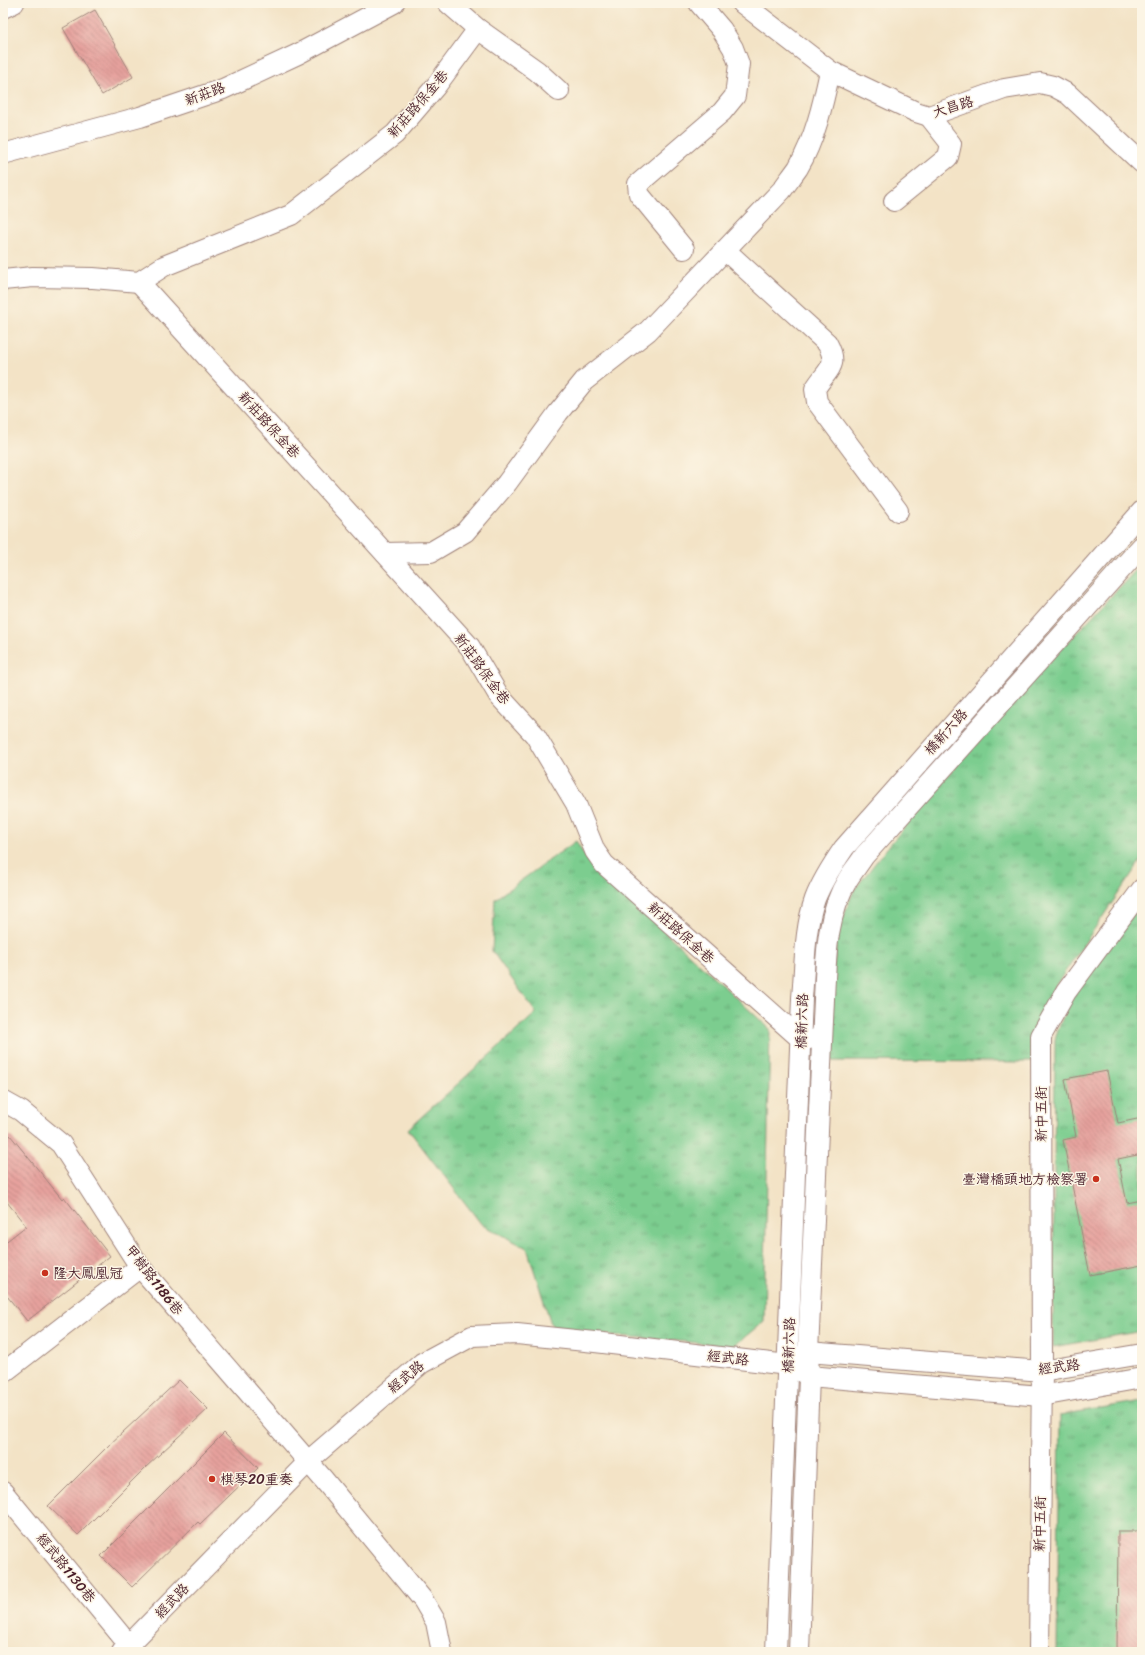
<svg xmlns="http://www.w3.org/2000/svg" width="1145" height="1655" font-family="Sriracha,'LXGW WenKai TC',sans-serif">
<defs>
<pattern id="grass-tufts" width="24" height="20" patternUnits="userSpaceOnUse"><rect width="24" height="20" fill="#7bcd8f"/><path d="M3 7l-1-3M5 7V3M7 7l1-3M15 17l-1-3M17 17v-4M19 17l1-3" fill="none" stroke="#67a675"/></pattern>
<pattern id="building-back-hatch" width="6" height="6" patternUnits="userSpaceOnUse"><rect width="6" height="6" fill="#e6a19d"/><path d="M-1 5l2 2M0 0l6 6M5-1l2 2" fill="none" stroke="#bc8380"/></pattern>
</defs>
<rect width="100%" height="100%" fill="#fcf5e5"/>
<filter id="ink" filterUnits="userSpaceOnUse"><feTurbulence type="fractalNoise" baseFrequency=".025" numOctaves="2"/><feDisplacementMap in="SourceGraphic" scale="8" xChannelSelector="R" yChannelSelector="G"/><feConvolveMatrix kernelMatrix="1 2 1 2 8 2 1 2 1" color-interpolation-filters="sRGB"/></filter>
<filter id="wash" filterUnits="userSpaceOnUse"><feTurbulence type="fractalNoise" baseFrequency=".012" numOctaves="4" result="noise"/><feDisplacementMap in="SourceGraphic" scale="16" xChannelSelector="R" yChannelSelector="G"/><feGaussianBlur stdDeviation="0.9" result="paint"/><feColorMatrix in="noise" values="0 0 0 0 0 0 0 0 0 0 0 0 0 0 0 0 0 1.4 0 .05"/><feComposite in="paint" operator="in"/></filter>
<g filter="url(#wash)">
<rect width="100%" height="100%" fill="#f3e3c6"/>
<g fill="url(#grass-tufts)" stroke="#62765d">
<polygon points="1142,568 1142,859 1056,985 1032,1034 1032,1062 832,1061 833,973 838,931 854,890 887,848 1001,713 1136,570"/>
<polygon points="576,841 588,861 770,1029 764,1321 734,1346 553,1330 527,1248 482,1225 408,1129 536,1013 492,951 495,899"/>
<polygon points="1142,903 1142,1331 1053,1347 1055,1039 1069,1000"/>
<polygon points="1142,1401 1142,1652 1057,1652 1060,1415"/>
</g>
<g id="blocks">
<g fill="url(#building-back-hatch)">
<polygon points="95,10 133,77 102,95 63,28"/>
<polygon points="1107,1071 1118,1123 1142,1118 1142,1154 1118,1159 1127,1203 1142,1200 1142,1265 1090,1275 1063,1140 1076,1137 1065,1079"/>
<polygon points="10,1135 62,1199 64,1197 110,1256 27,1321 3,1291 3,1244 26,1226 3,1197 3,1141"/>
<polygon points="179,1380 208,1409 145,1468 78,1535 48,1506 109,1445"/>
<polygon points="224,1433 258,1468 200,1524 198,1522 132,1587 101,1556"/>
<polygon points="1118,1531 1142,1531 1142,1652 1117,1652"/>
</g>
</g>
</g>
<g filter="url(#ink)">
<use href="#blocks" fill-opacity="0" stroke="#9e8178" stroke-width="1"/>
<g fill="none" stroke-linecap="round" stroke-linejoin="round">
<defs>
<g id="minor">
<polyline points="448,3 478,29 537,71 559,91"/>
<polyline points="742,3 830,71 916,112 929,116 1004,89 1040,83 1053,86 1068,94 1142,163"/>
<polyline points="3,8 14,3"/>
<polyline points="3,154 140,117 223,89 298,54 394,3"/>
<polyline points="894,201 948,157 951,144 929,116"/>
<polyline points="684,249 639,194 638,184 722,112 735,96 739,64 733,48 722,30 699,3"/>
<path d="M 725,250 L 827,343 C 840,367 827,369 815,389 L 817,402 L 898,511"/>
<polyline points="3,280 33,277 93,278 139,282 164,266 291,215 395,134 436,86 478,29"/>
<polyline points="139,282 470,647 499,696 535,735 576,804 595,851 604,864 801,1039 810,1039"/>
<path d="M 385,553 L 431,552 L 465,532 L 507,483 L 558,413 L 584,381 L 648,331 L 782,190 C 787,183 793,175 798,168 C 815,139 823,104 830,71"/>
<polyline points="3,1101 21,1111 61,1144 140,1267 324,1480 423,1600 436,1622 442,1652"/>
<polyline points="798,1359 808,1352 1042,1371 1142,1354"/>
<polyline points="3,1373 140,1267"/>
<polyline points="3,1492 129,1645"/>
<polyline points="122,1652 314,1456 422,1363 472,1336 517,1334 595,1342 788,1365 809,1376 1041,1396 1142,1378"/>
<path d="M 776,1652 L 802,998 C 805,965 804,930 815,899 C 822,881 833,864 844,848 L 1142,511"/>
<path d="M 799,1652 L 809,1376 L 808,1352 L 824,999 C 826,958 826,915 848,879 C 853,871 859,864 864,856 L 1142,546"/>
<polyline points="1039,1652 1042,1371 1041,1036 1066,992 1142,889"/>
</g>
</defs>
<use href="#minor" stroke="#9e8178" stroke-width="22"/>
<use href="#minor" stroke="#fff" stroke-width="20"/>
</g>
</g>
<g fill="#c8321e" stroke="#fcf5e5" stroke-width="1.5">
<circle cx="1096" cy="1179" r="4"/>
<circle cx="45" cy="1273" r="4"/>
<circle cx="212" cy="1479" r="4"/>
</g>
<g text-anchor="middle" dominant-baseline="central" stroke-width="3" stroke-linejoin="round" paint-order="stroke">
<g font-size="14" fill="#4a1f2b" stroke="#fcf5e5">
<text transform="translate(205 94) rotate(-20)">新莊路</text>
<text transform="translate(418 104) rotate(-49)">新莊路保金巷</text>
<text transform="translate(953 107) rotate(-17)">大昌路</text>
<text transform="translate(269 425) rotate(48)">新莊路保金巷</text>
<text transform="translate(482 669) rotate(54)">新莊路保金巷</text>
<text transform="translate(946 732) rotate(-48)">橋新六路</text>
<text transform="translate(681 933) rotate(42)">新莊路保金巷</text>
<text transform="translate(802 1021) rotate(-88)">橋新六路</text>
<text transform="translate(1041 1114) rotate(-90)">新中五街</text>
<text transform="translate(154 1280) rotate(52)">甲樹路1186巷</text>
<text transform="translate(789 1345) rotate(-88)">橋新六路</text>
<text transform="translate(728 1358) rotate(7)">經武路</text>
<text transform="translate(1059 1367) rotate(-7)">經武路</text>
<text transform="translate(406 1377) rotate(-39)">經武路</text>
<text transform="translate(1040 1524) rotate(-89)">新中五街</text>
<text transform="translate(66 1568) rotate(51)">經武路1130巷</text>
<text transform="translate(172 1601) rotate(-46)">經武路</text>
</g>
<g font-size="14" fill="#4a1f2b" stroke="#fcf5e5" text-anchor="start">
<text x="1088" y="1179" text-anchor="end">臺灣橋頭地方檢察署</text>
<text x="53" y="1273">隆大鳳凰冠</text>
<text x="220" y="1479">棋琴20重奏</text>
</g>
</g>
<rect width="1145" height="1655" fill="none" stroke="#fcf5e5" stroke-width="16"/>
</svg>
